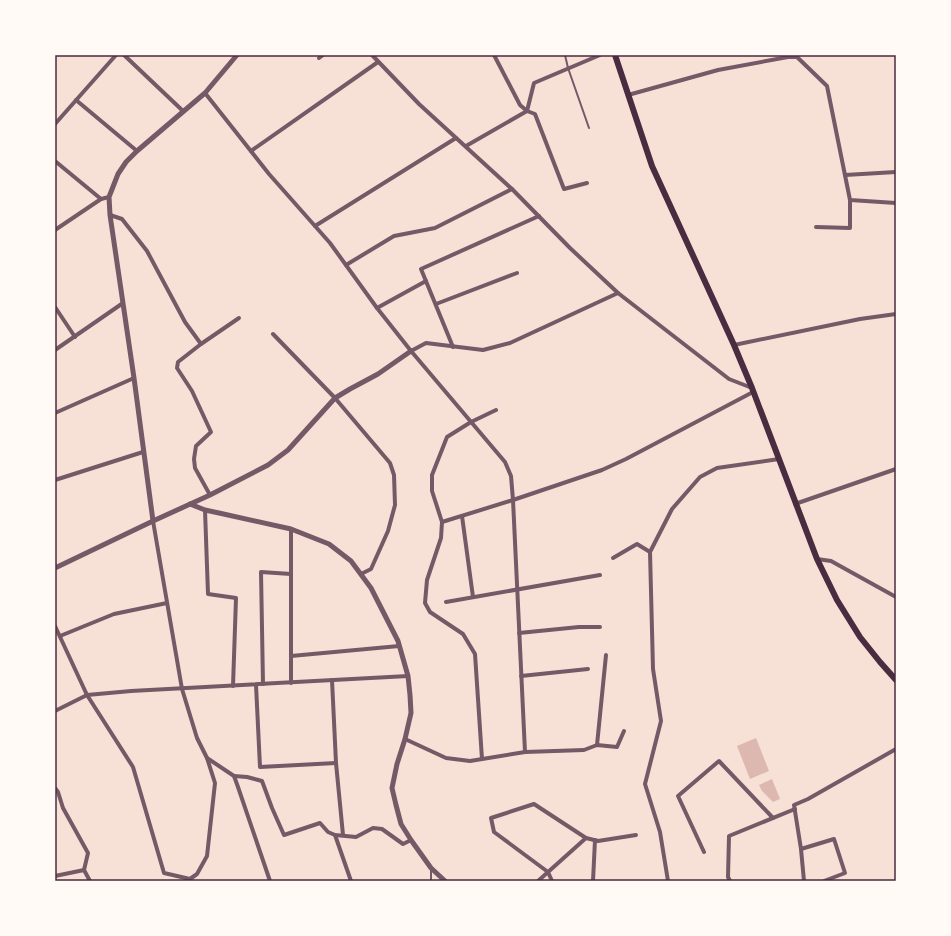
<svg xmlns="http://www.w3.org/2000/svg" width="951" height="936" font-family="Rubik,sans-serif">
<rect width="100%" height="100%" fill="#f7e1d7"/>
<g fill="#dcb8b0">
<polygon points="756,738 769,771 750,779 737,746"/>
<polygon points="772,779 780,799 773,802 762,791 759,785"/>
</g>
<g fill="none" stroke-linecap="round" stroke-linejoin="round">
<g stroke="#755966" stroke-width="2">
<polyline points="565,55 568,68 589,128"/>
<polyline points="431,870 431,881"/>
</g>
<g stroke="#755966" stroke-width="4">
<polyline points="124,55 183,111"/>
<polyline points="372,55 419,104 512,189 570,248 618,293 729,379 752,388"/>
<polyline points="494,55 520,105 527,111 535,114 564,189 587,183"/>
<polyline points="319,58 323,55"/>
<polyline points="205,93 269,174 330,243 377,308 411,351 505,462 511,476 513,500 525,752"/>
<polyline points="628,95 718,70 788,57 797,57 827,86 850,200 896,203"/>
<polyline points="76,100 137,151"/>
<polyline points="55,124 116,55"/>
<polyline points="466,146 527,111 534,83 600,55"/>
<polyline points="251,151 378,62"/>
<polyline points="55,161 101,199"/>
<polyline points="845,175 896,172"/>
<polyline points="110,215 122,219 147,251 185,322 201,344"/>
<polyline points="315,226 456,138"/>
<polyline points="816,227 850,228 850,200"/>
<polyline points="55,230 101,199 109,197"/>
<polyline points="346,265 394,236 435,228 512,189"/>
<polyline points="436,304 517,273"/>
<polyline points="55,307 75,337"/>
<polyline points="377,308 426,281"/>
<polyline points="273,334 335,398 390,463 394,475 395,505 388,531 371,569 361,574"/>
<polyline points="734,345 860,319 896,314"/>
<polyline points="453,347 421,269 539,216"/>
<polyline points="55,350 123,303"/>
<polyline points="411,351 426,343 483,350 510,343 618,293"/>
<polyline points="55,413 134,378"/>
<polyline points="55,480 143,452"/>
<polyline points="210,495 195,468 194,459 196,446 211,432 192,391 177,368 178,362 201,344 239,318"/>
<polyline points="795,504 896,469"/>
<polyline points="205,510 208,594 236,598 233,686"/>
<polyline points="462,516 473,597"/>
<polyline points="153,521 182,689 197,738 207,758 234,776 238,787 270,881"/>
<polyline points="442,522 513,500 602,470 626,459 753,392"/>
<polyline points="291,529 291,683"/>
<polyline points="613,558 637,544 650,552"/>
<polyline points="817,559 831,561 896,597"/>
<polyline points="446,602 600,575"/>
<polyline points="55,626 87,695 133,767 164,873 190,879 197,874 207,856 215,783 207,758"/>
<polyline points="519,633 579,627 600,627"/>
<polyline points="60,636 114,614 167,603"/>
<polyline points="291,656 399,646"/>
<polyline points="521,676 588,669"/>
<polyline points="332,680 336,763 343,835"/>
<polyline points="263,684 261,572 291,574"/>
<polyline points="256,685 260,767 336,763"/>
<polyline points="55,711 87,695 131,691 408,676"/>
<polyline points="405,739 446,758 470,761 525,752 584,750 597,745 617,747 624,731"/>
<polyline points="597,745 606,655"/>
<polyline points="482,759 475,654 463,634 430,612 425,603 427,580 441,538 442,522 432,491 432,475 447,437 471,422 496,410"/>
<polyline points="234,776 247,777 262,781 272,808 284,835 320,823 328,832 335,835 356,837 373,828 382,829 403,844 411,840"/>
<polyline points="55,788 58,792 63,808 88,853 84,870"/>
<polyline points="335,835 351,881"/>
<polyline points="586,838 598,841 636,835"/>
<polyline points="801,849 834,839 845,873 824,881"/>
<polyline points="704,852 678,796 719,761 773,818"/>
<polyline points="55,876 84,870 90,881"/>
<polyline points="538,881 586,838 534,804 491,818 494,832 548,872 552,881"/>
<polyline points="593,881 595,840"/>
<polyline points="668,881 660,832 645,784 661,721 653,669 650,552 672,509 700,477 717,468 779,459"/>
<polyline points="730,881 728,877 729,836 795,809"/>
<polyline points="804,881 801,849 794,805 808,799 896,749"/>
</g>
<g stroke="#755966" stroke-width="5">
<polyline points="190,504 205,510 219,513 291,529 329,544 351,561 371,588 398,641 408,676 410,695 411,713 405,739 397,764 392,788 396,805 401,824 411,840 431,868 445,881"/>
<polyline points="153,521 134,378 110,215 109,197 118,174 126,162 137,151 205,93 237,55"/>
<polyline points="55,568 153,521 210,495 268,465 288,450 335,398 350,389 378,374 411,351"/>
</g>
<polyline stroke="#4a2c40" stroke-width="6" points="615,55 652,166 734,345 752,388 817,559 837,600 860,637 880,662 896,680"/>
</g>
<rect width="951" height="936" fill="none" stroke="#fffaf5" stroke-width="112"/>
<rect x="56" y="56" width="839" height="824" fill="none" stroke="#4a2c40" stroke-width="1.5"/>
</svg>
